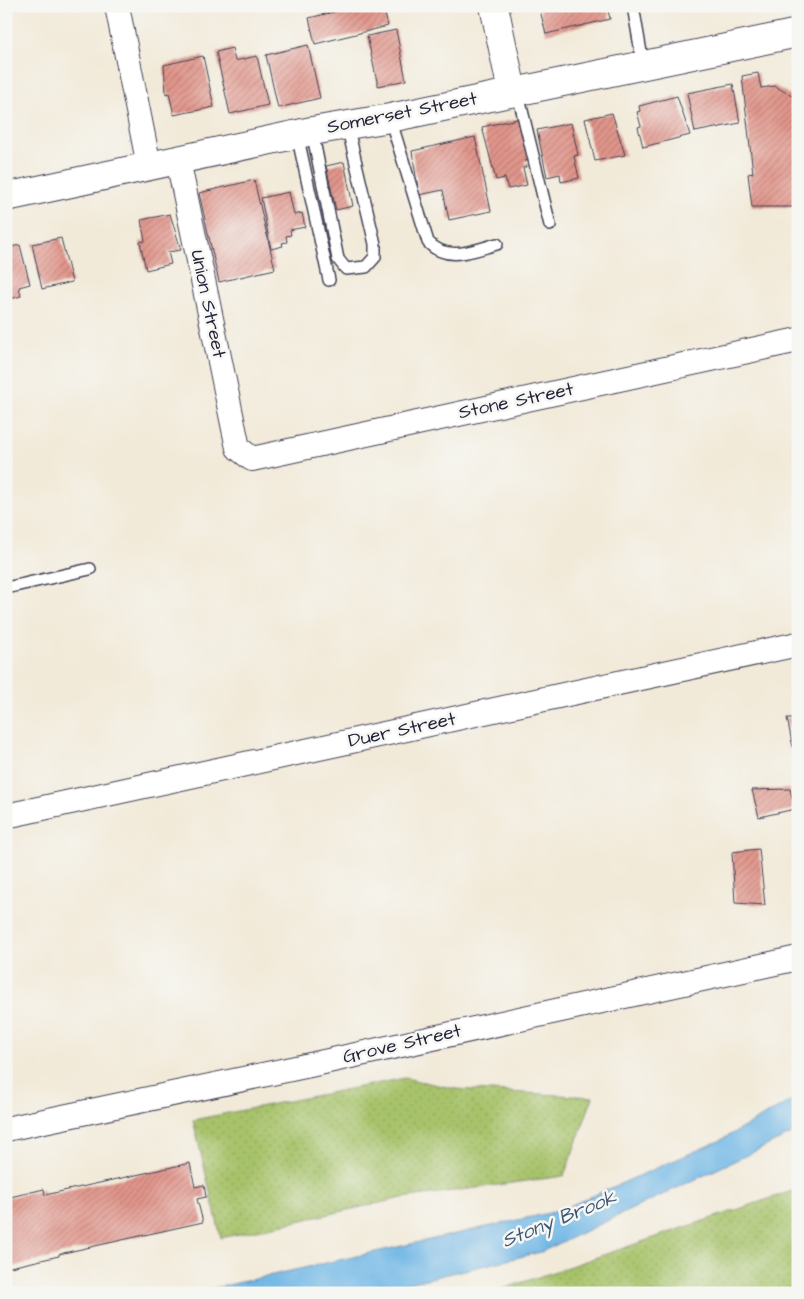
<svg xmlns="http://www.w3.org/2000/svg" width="804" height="1299" font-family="'Architects Daughter',sans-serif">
<defs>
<pattern id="grass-dots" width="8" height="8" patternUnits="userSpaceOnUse" patternTransform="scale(1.25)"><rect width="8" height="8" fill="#a7c36b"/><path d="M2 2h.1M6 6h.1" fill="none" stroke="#8fa75e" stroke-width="1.8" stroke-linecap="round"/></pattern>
<pattern id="building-hatch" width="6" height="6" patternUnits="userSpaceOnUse" patternTransform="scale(1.25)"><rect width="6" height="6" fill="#e2968b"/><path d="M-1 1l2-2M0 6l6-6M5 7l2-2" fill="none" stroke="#b77a73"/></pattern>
</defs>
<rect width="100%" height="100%" fill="#f6f6f2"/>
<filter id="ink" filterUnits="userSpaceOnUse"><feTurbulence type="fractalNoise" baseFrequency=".02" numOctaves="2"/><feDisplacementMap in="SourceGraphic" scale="10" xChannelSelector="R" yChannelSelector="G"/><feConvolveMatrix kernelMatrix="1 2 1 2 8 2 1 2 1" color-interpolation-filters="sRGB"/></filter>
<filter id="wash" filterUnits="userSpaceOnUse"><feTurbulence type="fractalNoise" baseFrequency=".0096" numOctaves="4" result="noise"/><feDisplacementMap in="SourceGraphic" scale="20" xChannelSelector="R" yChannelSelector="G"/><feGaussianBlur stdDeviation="1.12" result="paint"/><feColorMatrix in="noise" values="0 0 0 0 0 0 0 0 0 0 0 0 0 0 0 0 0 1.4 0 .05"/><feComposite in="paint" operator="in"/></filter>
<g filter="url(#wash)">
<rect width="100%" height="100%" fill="#f2ead9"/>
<g fill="url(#grass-dots)" stroke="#647253">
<polygon points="405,1078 456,1089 593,1097 564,1176 402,1198 221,1238 193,1120"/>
<polygon points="798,1189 798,1293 491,1293"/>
</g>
<polygon fill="#6eb6e5" stroke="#486c90" points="798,1097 798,1131 541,1252 367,1293 192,1293 558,1211 721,1140"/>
<g id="blocks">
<g fill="url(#building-hatch)">
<polygon points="358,6 383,6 388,26 315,44 309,18"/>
<polygon points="539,6 607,6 610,19 546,34"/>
<polygon points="396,30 406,80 378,86 367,36"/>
<polygon points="308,45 320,98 278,108 266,55"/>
<polygon points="232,48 235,61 257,56 268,105 230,114 216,52"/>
<polygon points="203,56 214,107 174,115 169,93 166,94 164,65"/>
<polygon points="758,73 761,88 775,86 795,98 798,109 798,207 752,207 748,174 753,173 742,76"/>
<polygon points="733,84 740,123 695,132 687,93"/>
<polygon points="677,96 690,135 643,147 638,127 641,126 637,112 640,111 639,106"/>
<polygon points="612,113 625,155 595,161 585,119"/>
<polygon points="521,118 531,159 525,161 526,167 523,168 527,185 508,189 505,178 496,180 482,127"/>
<polygon points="571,123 578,155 574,156 579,178 561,182 560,174 547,177 537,130"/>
<polygon points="475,137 491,211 449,220 443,190 419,195 412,151"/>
<polygon points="344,162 353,206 336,210 326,166"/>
<polygon points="254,180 275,269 219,282 199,193"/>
<polygon points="289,192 294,215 302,213 305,227 290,230 291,235 286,236 287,242 282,243 283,246 271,249 261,198"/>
<polygon points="170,214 181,250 168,252 171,264 146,270 140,242 145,241 141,220"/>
<polygon points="61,238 72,282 42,289 32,244"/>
<polygon points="20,245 30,284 19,287 21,296 6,300 6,248"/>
<polygon points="787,718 798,718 798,766 797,767"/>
<polygon points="790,789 795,809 759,817 752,790"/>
<polygon points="759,849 765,905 735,903 732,852"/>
<polygon points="190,1163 195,1187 204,1185 206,1197 197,1199 203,1222 59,1254 59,1256 6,1268 6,1198 44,1189 45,1195"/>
</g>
</g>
</g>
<g filter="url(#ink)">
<use href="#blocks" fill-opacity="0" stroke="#414053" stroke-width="1"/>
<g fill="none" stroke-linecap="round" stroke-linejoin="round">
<defs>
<g id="service">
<polyline points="633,6 643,64"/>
<polyline points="517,90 550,225"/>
<path d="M 390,118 L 428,242 C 447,263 474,250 497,244"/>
<polyline points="312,131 338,259 346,269 366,267 375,257 375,244 347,125"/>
<polyline points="297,134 329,280"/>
<polyline points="6,588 90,569"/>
</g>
<g id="minor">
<polyline points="117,6 149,166"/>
<polyline points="178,160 238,448 252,459 798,340"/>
<polyline points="6,816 798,644"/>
<polyline points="6,1129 310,1065 798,958"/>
</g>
<polyline id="tertiary" points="494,6 512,91"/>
<polyline id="secondary" points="6,197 312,131 390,118 798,33"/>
</defs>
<use href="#service" stroke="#414053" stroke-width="14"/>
<use href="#minor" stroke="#414053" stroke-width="26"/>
<use href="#tertiary" stroke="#414053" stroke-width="30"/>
<use href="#secondary" stroke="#414053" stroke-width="30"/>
<use href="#service" stroke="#fff" stroke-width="11"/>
<use href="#minor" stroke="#fff" stroke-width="24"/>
<use href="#tertiary" stroke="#fff" stroke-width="28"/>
<use href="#secondary" stroke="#fff" stroke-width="28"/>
</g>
</g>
<g text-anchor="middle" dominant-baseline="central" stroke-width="5" stroke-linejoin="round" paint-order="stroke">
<g font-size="19" fill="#22223b" stroke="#f6f6f2">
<text transform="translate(402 113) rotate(-11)">Somerset Street</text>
<text transform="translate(208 304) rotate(78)">Union Street</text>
<text transform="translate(516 401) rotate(-12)">Stone Street</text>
<text transform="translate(402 730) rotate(-12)">Duer Street</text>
<text transform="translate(402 1044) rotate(-13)">Grove Street</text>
</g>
<g font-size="20" font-style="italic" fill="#3d5676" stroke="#f6f6f2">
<text transform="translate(559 1219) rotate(-22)">Stony Brook</text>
</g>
</g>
<rect width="804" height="1299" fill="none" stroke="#f6f6f2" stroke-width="25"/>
</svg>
